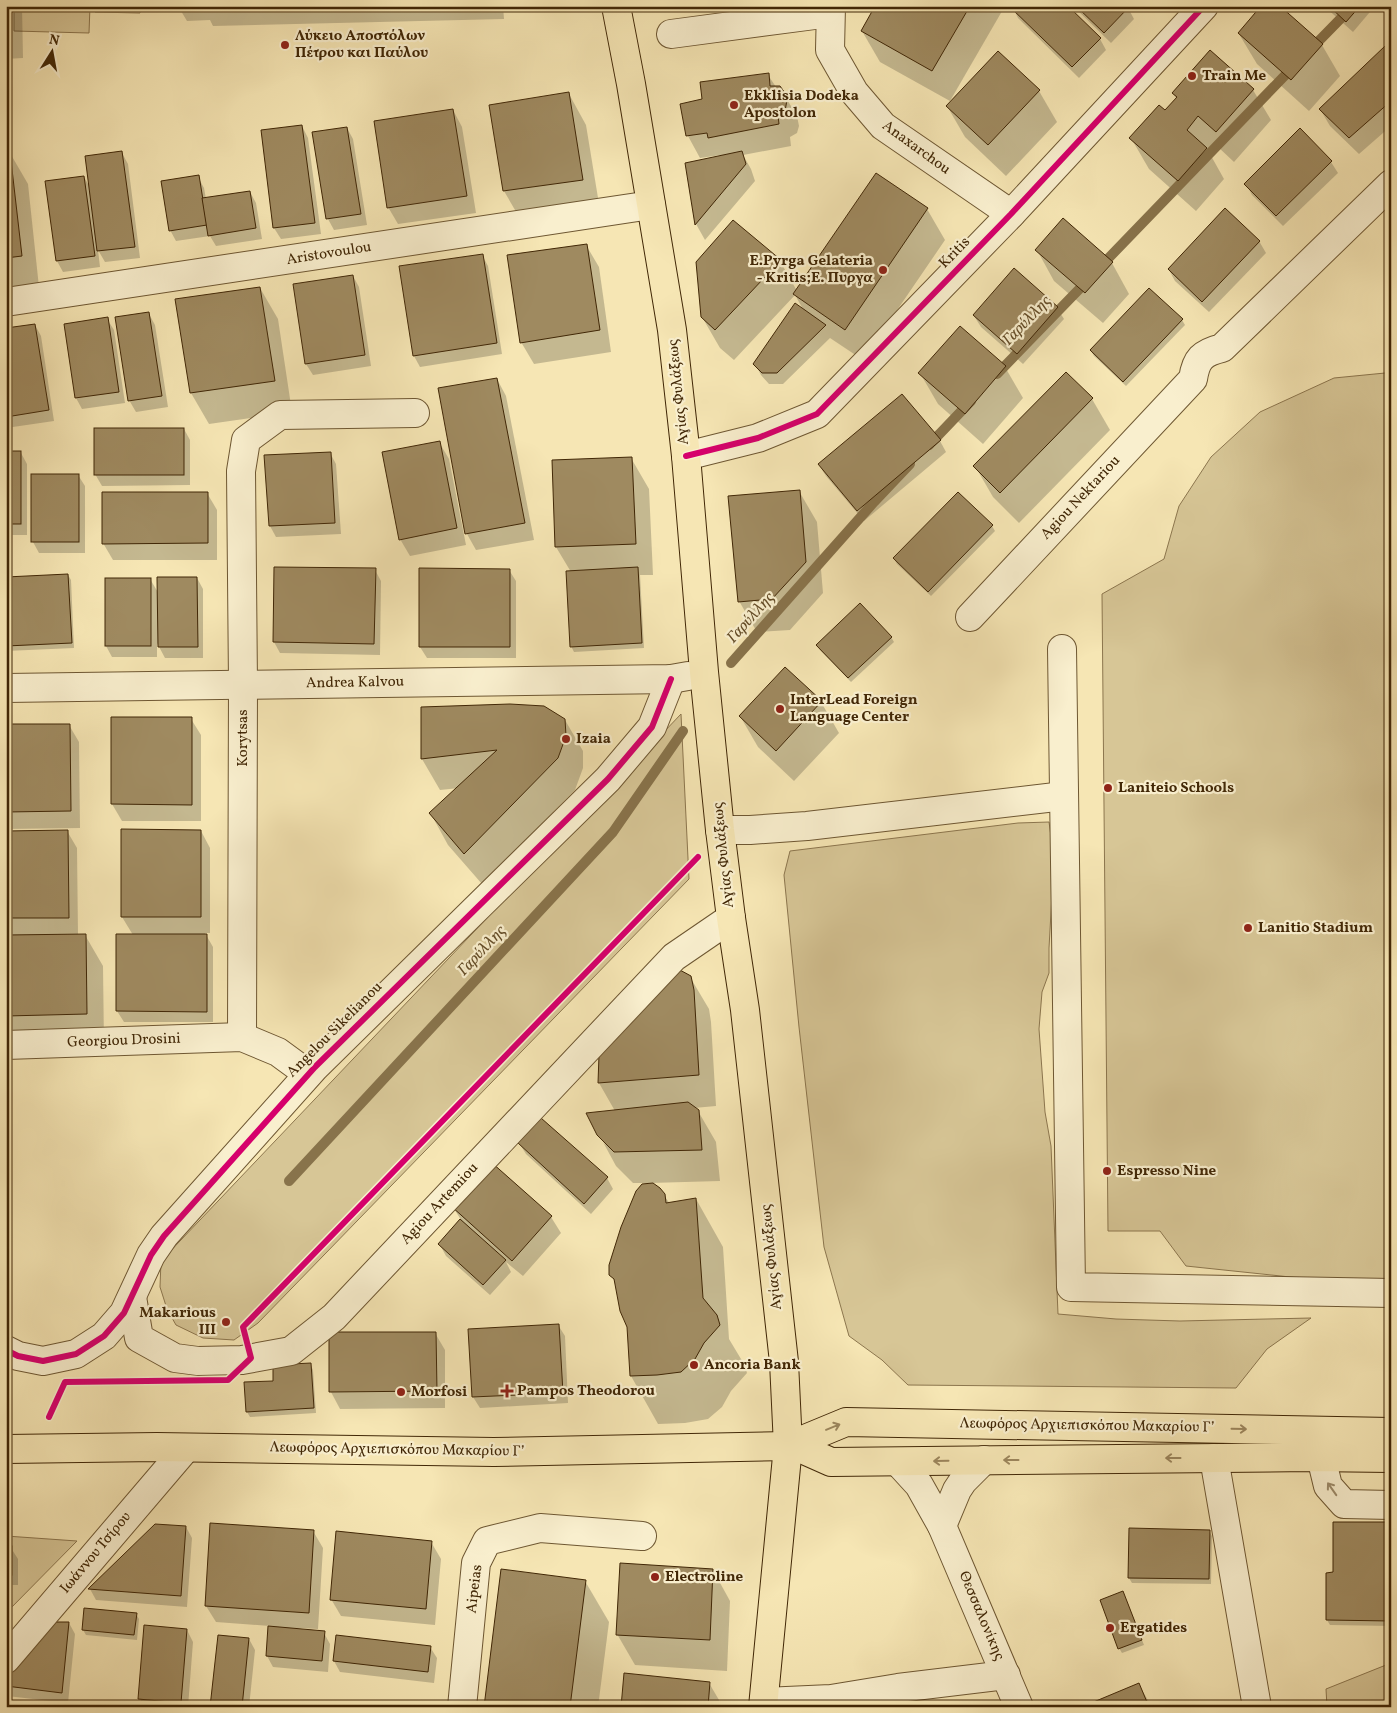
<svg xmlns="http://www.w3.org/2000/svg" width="1397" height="1713" font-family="Vollkorn,serif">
<rect width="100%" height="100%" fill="#f6e6b4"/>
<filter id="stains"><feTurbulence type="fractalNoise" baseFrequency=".004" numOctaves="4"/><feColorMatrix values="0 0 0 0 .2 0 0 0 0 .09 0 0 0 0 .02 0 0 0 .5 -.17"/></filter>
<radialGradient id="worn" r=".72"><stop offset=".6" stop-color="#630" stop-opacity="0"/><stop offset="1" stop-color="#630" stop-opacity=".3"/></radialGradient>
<g fill="#d7c696" stroke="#8c764e">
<polygon points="14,6 90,6 89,33 14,31"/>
<polygon points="95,6 140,6 140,13 95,12"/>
<polygon points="1385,373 1391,373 1391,1282 1347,1283 1186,1266 1160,1231 1108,1231 1102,594 1164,559 1179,506 1211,457 1260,412 1334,378"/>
<polygon points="681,714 689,879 258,1323 234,1340 203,1338 176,1325 167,1309 160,1287 161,1261"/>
<polygon points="1049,822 1054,858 1049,948 1049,973 1042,992 1039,1029 1045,1112 1051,1146 1058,1314 1116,1319 1180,1321 1311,1318 1267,1349 1236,1388 908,1385 882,1360 849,1336 824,1247 799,1027 784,875 790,851 1018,823"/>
<polygon points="6,1536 77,1541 6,1613"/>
<polygon points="1391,1663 1391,1707 1327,1707 1326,1689"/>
</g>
<g fill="#0003">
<polygon points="6,6 22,6 23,58 6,59"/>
<polygon points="178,6 503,6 504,19 213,26 210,20 187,21"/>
<polygon points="876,6 1005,6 950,101 880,62 862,31"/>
<polygon points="1012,6 1066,6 1100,39 1106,50 1079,78 1018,18"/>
<polygon points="1073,6 1127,6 1134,19 1111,43"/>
<polygon points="1279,6 1322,45 1340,76 1309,111 1257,64 1239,34"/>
<polygon points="1324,6 1375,6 1353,32"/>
<polygon points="998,52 1039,91 1057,122 1006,176 965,137 947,106"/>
<polygon points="1391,53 1391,126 1359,154 1330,126 1320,109"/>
<polygon points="768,75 776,87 783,93 797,116 799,126 797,133 790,137 791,146 743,155 751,169 755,181 705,240 696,224 686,164 722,157 721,155 700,158 688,136 682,104 704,100"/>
<polygon points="1253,90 1271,120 1234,162 1217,146 1210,154 1224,179 1196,211 1149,169 1131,138 1165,112 1177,99 1173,94"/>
<polygon points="569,94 586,125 600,210 522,222 504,191"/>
<polygon points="453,110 462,127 476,213 398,224 388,207"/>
<polygon points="302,126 308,138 321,234 281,239 274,228 262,131"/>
<polygon points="347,128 353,139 367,225 334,230 328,219 314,133"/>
<polygon points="6,153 10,153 28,184 39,287 6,290"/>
<polygon points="122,153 128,164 140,258 105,262 98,250 100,267 63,272 57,261 84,177 91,189"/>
<polygon points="1331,162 1338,173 1283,226 1252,195 1246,184"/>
<polygon points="877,175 927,209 945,240 863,360 830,338 783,384 769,384 761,375 755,364 804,311 795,295 734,360 720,348 702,317 733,222 780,261 797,291"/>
<polygon points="198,177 204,188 206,199 250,192 256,203 262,239 216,246 210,236 176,241 170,230"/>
<polygon points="1259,241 1266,253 1209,312 1175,281 1169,270"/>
<polygon points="586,245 599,267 611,352 534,364 521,342"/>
<polygon points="1037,250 1112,263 1129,294 1103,323 1054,281"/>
<polygon points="482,255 488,266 502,354 420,367 414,356"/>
<polygon points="1014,270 1057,308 1064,319 1023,364 981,327 974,316"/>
<polygon points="353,276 359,287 371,366 313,375 306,364"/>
<polygon points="260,288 278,319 292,412 209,424 191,393 177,300"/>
<polygon points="149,314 155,325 168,407 136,412 129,400"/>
<polygon points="107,319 114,330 125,403 82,409 76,398 65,325"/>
<polygon points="1182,320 1185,325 1126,386 1094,356 1091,351"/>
<polygon points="35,325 41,336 54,421 6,428 6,329"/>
<polygon points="960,328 1005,367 1023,398 983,444 938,404 920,373"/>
<polygon points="497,379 506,396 534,540 476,550 467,534 439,389"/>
<polygon points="1092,399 1110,430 1019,523 993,497 975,466"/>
<polygon points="184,429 190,440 190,485 102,486 95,474"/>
<polygon points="940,441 946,452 864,521 826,476 819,465"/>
<polygon points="439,442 449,459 466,545 410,556 400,539"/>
<polygon points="6,453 21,453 27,464 27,535 6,535"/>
<polygon points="330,453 336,464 341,534 276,537 270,526"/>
<polygon points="631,458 649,489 653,575 640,575 644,648 574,652 571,646 571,572 556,547"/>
<polygon points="78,475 85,486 85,553 39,553 33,542"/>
<polygon points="799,491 817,522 823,593 790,630 757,632 739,601"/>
<polygon points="207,493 217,510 217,560 113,560 103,543"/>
<polygon points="992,526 995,531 931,596 897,564 894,559"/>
<polygon points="275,568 375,570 381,581 380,655 280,653 274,642"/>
<polygon points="509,570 516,581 516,658 427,658 420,647"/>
<polygon points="68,575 71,580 74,648 6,651 6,578"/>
<polygon points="197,578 203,589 203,658 165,658 157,643 157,657 112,657 106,646 150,579 159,594"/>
<polygon points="891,637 894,642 851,682 820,650 817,645"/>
<polygon points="821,702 839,733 794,781 758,747 740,716"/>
<polygon points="113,718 191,719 201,735 201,821 122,821 112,804"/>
<polygon points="565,720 583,751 583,768 575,790 482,884 448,845 431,814 459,788 440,790 422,759"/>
<polygon points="69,725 79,742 80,828 6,829 6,726"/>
<polygon points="67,831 77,848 78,935 85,935 103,966 104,1045 6,1035 6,832"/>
<polygon points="201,831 210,848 210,933 205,933 213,947 213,1022 124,1022 117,1011 133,935 122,917"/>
<polygon points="690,977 709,1009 711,1022 716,1106 694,1108 698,1111 716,1142 720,1181 650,1183 659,1188 670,1204 696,1199 723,1247 729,1339 744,1364 747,1373 731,1391 722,1407 708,1419 685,1423 658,1424 631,1376 628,1326 616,1283 611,1275 650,1183 633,1183 616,1166 603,1142 606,1145 603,1139 615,1111 599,1083"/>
<polygon points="519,1143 607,1178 613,1189 591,1214 526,1154"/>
<polygon points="491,1164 551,1217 561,1233 523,1276 506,1262 511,1272 490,1295 446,1256 440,1245 461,1220 453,1207"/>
<polygon points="558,1325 565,1336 568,1403 480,1408 473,1397"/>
<polygon points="435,1333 445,1350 445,1408 340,1409 331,1392"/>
<polygon points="310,1364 313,1370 316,1413 250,1417 247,1412 275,1382"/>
<polygon points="1391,1523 1391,1626 1330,1625 1327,1620 1327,1574 1334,1573"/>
<polygon points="186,1527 192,1538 187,1607 96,1600 90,1589"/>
<polygon points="313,1531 323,1548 318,1629 298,1628 297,1630 324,1633 330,1644 328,1672 273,1667 267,1656 270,1626 216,1622 206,1606"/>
<polygon points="1209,1531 1212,1536 1211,1584 1132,1583 1129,1578"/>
<polygon points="431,1542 441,1559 435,1625 341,1616 331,1599"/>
<polygon points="6,1547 11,1548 18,1559 18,1585 6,1585"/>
<polygon points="713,1570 730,1601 727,1671 635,1665 617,1634"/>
<polygon points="585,1581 609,1622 598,1707 486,1707"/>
<polygon points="1123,1592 1144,1645 1122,1653 1119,1648"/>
<polygon points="136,1614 139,1619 137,1640 86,1635 83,1630"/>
<polygon points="69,1623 75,1634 68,1703 7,1696 6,1678"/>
<polygon points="187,1630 193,1642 188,1707 144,1707 140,1699"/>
<polygon points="337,1636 430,1647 437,1658 434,1683 340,1672 334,1661"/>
<polygon points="249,1639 255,1650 249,1707 212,1707"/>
<polygon points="709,1683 719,1700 718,1707 622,1707"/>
<polygon points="1139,1685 1152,1707 1086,1707"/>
</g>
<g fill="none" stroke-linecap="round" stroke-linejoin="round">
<g stroke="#88734b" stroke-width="10">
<polyline points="1309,51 1350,9"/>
<polyline points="1099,268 1294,66"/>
<polyline points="997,374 1089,279"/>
<polyline points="929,445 971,401"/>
<polyline points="731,663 874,502 910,464"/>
<polyline points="289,1181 613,832 683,731"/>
</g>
</g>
<g fill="#9f8a60" stroke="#412706">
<rect x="6" y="6" width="5" height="31"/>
<polygon points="202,6 344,6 202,9"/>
<polygon points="875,6 970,6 932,71 861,31"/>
<polygon points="1068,6 1101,38 1072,67 1010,7"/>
<polygon points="1076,6 1129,6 1129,7 1104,33"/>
<polygon points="1261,6 1280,6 1323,44 1291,80 1238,33"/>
<polygon points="1329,6 1360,6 1346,22"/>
<polygon points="1385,46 1391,52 1391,101 1349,138 1319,109"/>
<polygon points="1210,50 1254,89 1216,132 1198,116 1187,130 1207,148 1178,181 1129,138 1159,105 1165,110 1177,97 1172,93"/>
<polygon points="998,51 1040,90 988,145 946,106"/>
<polygon points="769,73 770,86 780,86 785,93 787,100 785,111 778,115 779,124 708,138 707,133 686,136 680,104 702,99 700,82"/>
<polygon points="569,92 583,180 503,191 489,105"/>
<polygon points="453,109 467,196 387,208 374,121"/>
<polygon points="302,125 315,223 273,228 261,130"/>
<polygon points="347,127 361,214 326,219 312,132"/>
<polygon points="1300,128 1332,161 1276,216 1244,184"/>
<polygon points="122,151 135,247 97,251 85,156"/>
<polygon points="742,151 746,164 695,225 685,163"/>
<polygon points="6,152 10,152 22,256 6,258"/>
<polygon points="876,173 928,208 845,330 793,294"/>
<polygon points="199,175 207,225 169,231 161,181"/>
<polygon points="84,176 95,256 56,261 45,181"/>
<polygon points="250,191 256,228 208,236 202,198"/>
<polygon points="1225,208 1260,241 1202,302 1168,269"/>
<polygon points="1063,218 1113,262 1085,293 1035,250"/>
<polygon points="733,220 781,260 715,330 701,317 696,262"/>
<polygon points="587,244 600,330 520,343 507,255"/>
<polygon points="483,254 497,343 413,356 399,266"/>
<polygon points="1014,268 1058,307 1017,354 973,315"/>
<polygon points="353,275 365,355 305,364 293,284"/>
<polygon points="260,287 275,381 190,393 175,299"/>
<polygon points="1149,288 1183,319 1123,382 1090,350"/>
<polygon points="795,303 826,325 777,373 762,373 753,364"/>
<polygon points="149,312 162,396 128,401 115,317"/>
<polygon points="108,317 119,392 75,398 64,324"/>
<polygon points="35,324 49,410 6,417 6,328"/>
<polygon points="960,326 1006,366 965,414 918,373"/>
<polygon points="1066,372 1093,398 1000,493 973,466"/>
<polygon points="497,378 525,523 465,534 438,388"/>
<polygon points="902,394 941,440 857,511 818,464"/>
<rect x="94" y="428" width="90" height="47"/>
<polygon points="440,441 457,528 399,540 382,452"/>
<rect x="6" y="451" width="15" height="73"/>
<polygon points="331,452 335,523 269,526 264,455"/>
<polygon points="632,457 636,544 555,547 552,460"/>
<rect x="31" y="474" width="48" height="68"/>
<polygon points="800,490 806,562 772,599 738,602 728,496"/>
<polygon points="102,492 208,492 208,543 102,544"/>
<polygon points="958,492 993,525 928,592 893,558"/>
<polygon points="274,567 376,568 374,644 273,642"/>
<polygon points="638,567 642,643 570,647 566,571"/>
<polygon points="419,568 510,569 510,647 419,647"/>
<polygon points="68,574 72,643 6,646 6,577"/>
<polygon points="157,577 197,577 198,647 158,647"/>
<rect x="105" y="578" width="46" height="68"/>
<polygon points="860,603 892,637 848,678 816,645"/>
<polygon points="785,667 822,701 776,751 739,716"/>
<polygon points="510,704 544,706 565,719 566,736 558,758 464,854 429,813 497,750 421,759 421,707"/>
<polygon points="111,717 192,717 192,805 111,804"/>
<polygon points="6,724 70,724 71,811 6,812"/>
<polygon points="121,829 201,830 201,917 121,917"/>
<polygon points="68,830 69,918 6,918 6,831"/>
<polygon points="86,934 87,1014 6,1016 6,935"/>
<polygon points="116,934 207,934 207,1012 116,1011"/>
<polygon points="678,969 691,976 694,990 699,1075 598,1083 599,1055"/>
<polygon points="688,1102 699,1110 702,1150 614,1152 597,1135 586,1113"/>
<polygon points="541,1118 608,1177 584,1204 518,1143"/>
<polygon points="491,1162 552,1216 512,1261 451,1206"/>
<polygon points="653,1183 660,1188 665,1194 666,1203 696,1198 703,1298 717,1315 720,1325 704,1343 695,1359 681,1372 657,1375 630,1376 627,1327 620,1311 614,1279 609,1275 609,1265 621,1227 636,1191 642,1184"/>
<polygon points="460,1219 506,1260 483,1285 438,1244"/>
<polygon points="559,1324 563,1393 472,1397 468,1329"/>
<polygon points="329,1332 436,1332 437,1391 329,1392"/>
<polygon points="311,1363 314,1408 246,1412 244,1382 273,1381 273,1365"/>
<polygon points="1333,1522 1391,1522 1391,1621 1326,1620 1326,1573 1333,1572"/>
<polygon points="210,1523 314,1530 309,1613 205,1606"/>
<polygon points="155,1524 186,1526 181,1596 88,1589"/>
<polygon points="1129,1528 1210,1530 1209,1579 1128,1578"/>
<polygon points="336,1531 432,1541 426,1609 330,1600"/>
<rect x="6" y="1546" width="6" height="29"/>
<polygon points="620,1563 713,1569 710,1640 616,1635"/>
<polygon points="501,1569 586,1580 570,1707 484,1707"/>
<polygon points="1123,1591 1142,1640 1118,1649 1100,1600"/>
<polygon points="84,1608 137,1613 134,1635 82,1630"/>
<polygon points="50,1622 69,1622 62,1693 6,1686 6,1676"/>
<polygon points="144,1625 187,1629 181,1703 138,1699"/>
<polygon points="268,1626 325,1631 322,1661 266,1656"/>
<polygon points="218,1635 249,1638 242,1707 210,1707"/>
<polygon points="336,1635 431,1646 428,1672 333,1661"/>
<polygon points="624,1673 710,1682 708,1707 621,1707"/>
<polygon points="1139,1683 1149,1707 1084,1707 1084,1706"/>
</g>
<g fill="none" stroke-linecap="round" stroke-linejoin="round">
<defs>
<g id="minor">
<polyline points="831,6 830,50 854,92 883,126 1011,214"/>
<polyline points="671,34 830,13"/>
<polyline points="6,302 651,205"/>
<polyline points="686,456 758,438 817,414 1011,214 1204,6"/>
<path d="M 970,617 L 1193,379 C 1196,359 1202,353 1222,348 L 1391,184"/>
<polyline points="1062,649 1071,1287 1391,1293"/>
<polyline points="6,688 671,679 688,676"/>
<polyline points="720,830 750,830 807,826 1064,796"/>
<polyline points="242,1037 243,684 241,471 246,440 280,415 415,413"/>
<polyline points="6,1045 242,1037 278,1052 308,1074"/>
<polyline points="132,1297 139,1338 175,1358 198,1361 242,1360 291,1351 334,1317 674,957 731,918"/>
<polyline points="6,1350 18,1356 43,1361 76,1354 104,1336 124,1313 151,1255 164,1236 315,1067 608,779 652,727 671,679"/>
<polyline points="1321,1457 1328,1486 1344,1504 1391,1505"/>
<polyline points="1214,1458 1257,1707"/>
<polyline points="898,1462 919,1485 942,1526 1019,1707"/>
<polyline points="942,1526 957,1490 963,1481 984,1460"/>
<polyline points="6,1659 186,1448"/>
<polyline points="764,1702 831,1699 898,1688 1006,1675"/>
<polyline points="462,1707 476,1563 487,1541 540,1528 642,1536"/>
</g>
<g id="major">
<polyline points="616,6 631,84 672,330 686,456 704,672 720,830 731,918 745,1010 784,1362 788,1446 763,1707"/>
<polyline points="788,1446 846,1422 1391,1432"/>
<polyline points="6,1449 157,1447 494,1452 788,1446 804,1450 831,1462 1310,1457 1391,1458"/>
</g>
</defs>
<use href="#minor" stroke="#6e5732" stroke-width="30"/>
<use href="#major" stroke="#412706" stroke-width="30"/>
<use href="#minor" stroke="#f9efce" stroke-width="28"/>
<use href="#major" stroke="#f6e6b4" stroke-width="28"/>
<defs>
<g id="cycleway">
<polyline points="686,456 758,438 817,414 1011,214 1204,6"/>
<polyline points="6,1350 18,1356 43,1361 76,1354 104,1336 124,1313 151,1255 164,1236 315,1067 608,779 652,727 671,679"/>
<polyline points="49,1417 65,1382 228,1380 251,1358 243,1327 698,857"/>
</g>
</defs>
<use href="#cycleway" stroke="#f9efce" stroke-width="9"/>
<use href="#cycleway" stroke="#d6006c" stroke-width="6"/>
</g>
<defs><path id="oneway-shaft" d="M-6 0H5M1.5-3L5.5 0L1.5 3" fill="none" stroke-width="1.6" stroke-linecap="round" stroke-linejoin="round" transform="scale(1.25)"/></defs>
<g stroke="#9c865d">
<use href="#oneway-shaft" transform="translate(833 1427) rotate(-22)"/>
<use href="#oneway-shaft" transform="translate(1239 1429) rotate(1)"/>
<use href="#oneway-shaft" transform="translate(1173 1458) rotate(180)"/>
<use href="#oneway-shaft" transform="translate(1011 1460) rotate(180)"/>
<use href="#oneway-shaft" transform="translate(941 1461) rotate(179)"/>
</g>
<use stroke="#9d8b6a" href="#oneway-shaft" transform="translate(1332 1489) rotate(-125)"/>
<g fill="#8f2418" stroke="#f9efce" stroke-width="2">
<circle cx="285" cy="45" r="5"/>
<circle cx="1192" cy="76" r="5"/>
<circle cx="734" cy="105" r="5"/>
<circle cx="883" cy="270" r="5"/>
<circle cx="780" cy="709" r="5"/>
<circle cx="566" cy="739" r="5"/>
<circle cx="1108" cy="788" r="5"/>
<circle cx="1248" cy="928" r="5"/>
<circle cx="1107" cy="1171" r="5"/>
<circle cx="226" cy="1322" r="5"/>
<circle cx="694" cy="1365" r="5"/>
<path d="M504.5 1383.5h5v5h5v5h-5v5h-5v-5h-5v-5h5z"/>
<circle cx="401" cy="1392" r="5"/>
<circle cx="655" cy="1577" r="5"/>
<circle cx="1110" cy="1628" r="5"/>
</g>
<g text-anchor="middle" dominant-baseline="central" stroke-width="4.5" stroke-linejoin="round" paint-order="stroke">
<g font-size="15" font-weight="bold" fill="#412706" stroke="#f9efce" text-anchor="start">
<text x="295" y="36">Λύκειο Αποστόλων<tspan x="295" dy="17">Πέτρου και Παύλου</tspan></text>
<text x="1202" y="76">Train Me</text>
<text x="744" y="96">Ekklisia Dodeka<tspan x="744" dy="17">Apostolon</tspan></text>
<text x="873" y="261" text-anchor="end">E.Pyrga Gelateria<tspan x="873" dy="17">- Kritis;Ε. Πυργα</tspan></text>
<text x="790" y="700">InterLead Foreign<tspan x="790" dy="17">Language Center</tspan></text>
<text x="576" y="739">Izaia</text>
<text x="1118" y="788">Laniteio Schools</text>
<text x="1258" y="928">Lanitio Stadium</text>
<text x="1117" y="1171">Espresso Nine</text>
<text x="216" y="1313" text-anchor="end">Makarious<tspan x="216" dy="17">III</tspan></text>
<text x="704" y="1365">Ancoria Bank</text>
<text x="517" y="1391">Pampos Theodorou</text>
<text x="411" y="1392">Morfosi</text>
<text x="665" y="1577">Electroline</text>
<text x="1120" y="1628">Ergatides</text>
</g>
<g font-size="15" fill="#412706" stroke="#f9efce">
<text transform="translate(916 148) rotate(36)">Anaxarchou</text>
<text transform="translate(955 253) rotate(-46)">Kritis</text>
<text transform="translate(329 254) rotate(-9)">Aristovoulou</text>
<text transform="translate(679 392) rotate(-96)">Αγίας Φυλάξεως</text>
<text transform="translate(1081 498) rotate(-47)">Agiou Nektariou</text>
<text transform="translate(355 683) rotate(-1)">Andrea Kalvou</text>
<text transform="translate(243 738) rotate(-90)">Korytsas</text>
<text transform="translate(724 855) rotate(-96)">Αγίας Φυλάξεως</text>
<text transform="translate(335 1030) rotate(-45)">Angelou Sikelianou</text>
<text transform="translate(124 1041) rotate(-2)">Georgiou Drosini</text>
<text transform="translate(440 1204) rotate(-47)">Agiou Artemiou</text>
<text transform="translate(772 1257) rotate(-96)">Αγίας Φυλάξεως</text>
<text transform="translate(1087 1426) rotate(1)">Λεωφόρος Αρχιεπισκόπου Μακαρίου Γ’</text>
<text transform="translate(397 1450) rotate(1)">Λεωφόρος Αρχιεπισκόπου Μακαρίου Γ’</text>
<text transform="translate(96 1553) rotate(-50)">Ιωάννου Τσίρου</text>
<text transform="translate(475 1589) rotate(-83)">Aipeias</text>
<text transform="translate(981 1616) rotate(67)">Θεσσαλονίκης</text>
</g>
<g font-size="16" font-style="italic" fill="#654d28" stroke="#f9efce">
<text transform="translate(1027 321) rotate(-46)">Γαρύλλης</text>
<text transform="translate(751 618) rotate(-48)">Γαρύλλης</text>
<text transform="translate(482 951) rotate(-47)">Γαρύλλης</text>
</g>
</g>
<rect width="1397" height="1713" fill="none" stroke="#f6e6b4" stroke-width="25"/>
<rect x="8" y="8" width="1382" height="1698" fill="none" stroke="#412706" stroke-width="2.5"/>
<rect x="12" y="12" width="1372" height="1688" fill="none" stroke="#412706"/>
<g transform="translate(52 52) rotate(11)" stroke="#f9efce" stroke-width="4" paint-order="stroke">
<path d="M0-4L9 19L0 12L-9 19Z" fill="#412706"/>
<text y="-8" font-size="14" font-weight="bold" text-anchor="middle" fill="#412706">N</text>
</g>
<rect width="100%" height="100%" filter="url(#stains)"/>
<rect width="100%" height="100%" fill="url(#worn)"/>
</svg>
